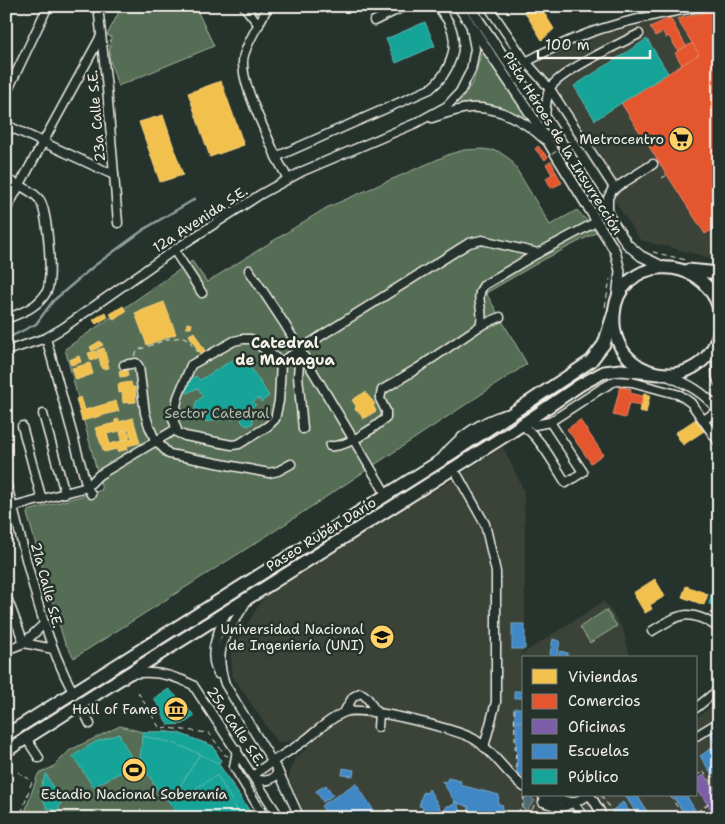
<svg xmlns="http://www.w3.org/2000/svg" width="725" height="824" font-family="'Shantell Sans',sans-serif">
<rect width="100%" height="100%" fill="#26332d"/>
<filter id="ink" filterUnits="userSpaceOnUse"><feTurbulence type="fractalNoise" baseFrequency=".02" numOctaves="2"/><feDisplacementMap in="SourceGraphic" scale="10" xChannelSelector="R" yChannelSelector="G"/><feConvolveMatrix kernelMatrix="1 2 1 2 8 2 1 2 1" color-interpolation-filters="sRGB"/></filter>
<g filter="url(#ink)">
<g fill="#3a4238">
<polygon points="710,6 719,6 719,260 640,240 526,65 586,39"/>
<polygon points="503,447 524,491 525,539 525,649 519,656 604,601 623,629 630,658 524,658 524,795 696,795 696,718 719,701 719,818 307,818 289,780 290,770 295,758 308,748 304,741 277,742 232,675 231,651 265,595 385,519 449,482"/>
</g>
<g fill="#546d54" stroke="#a4af9e">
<polygon points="122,6 195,6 214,46 118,86 109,57 111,37 107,35"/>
<path d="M 483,47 L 530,120 L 529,120 C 502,109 489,102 458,105 L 473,82 Z"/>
<polygon points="482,149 498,151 511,160 550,225 577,210 597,232 543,260 486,293 527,364 276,530 74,658 64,641 27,514 28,511 102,490 65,349 192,261 207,282 326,208 450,154 464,150"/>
<polygon points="606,610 617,626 590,643 580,627"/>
<polygon points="120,726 142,732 167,732 178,733 213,746 221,761 218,763 254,818 23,818 38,774 53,767 70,750"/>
</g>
<polygon fill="#4c6a73" stroke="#8fa0a2" points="530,796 535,801 524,813 524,798"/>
<g fill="#f2c14e" stroke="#f3cf7c" fill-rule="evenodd">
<polygon points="521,6 540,6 554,29 542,40"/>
<polygon points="221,81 244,145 210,157 188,93"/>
<polygon points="163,115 183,175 160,182 139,122"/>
<polygon points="164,302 176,334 147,345 135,313"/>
<polygon points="123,306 126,311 114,320 110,314"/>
<polygon points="105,312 108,317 96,324 93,320"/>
<polygon points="187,323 192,324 191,328 186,328"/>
<polygon points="194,332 205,351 200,354 189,335"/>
<polygon points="100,341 103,345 92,351 90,347"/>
<polygon points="104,348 109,368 102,369 97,350"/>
<polygon points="96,351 98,358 91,361 88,353"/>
<polygon points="79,356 81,362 71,365 69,360"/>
<polygon points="90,363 93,374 76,380 72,368"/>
<polygon points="127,370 128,376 120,377 119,371"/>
<polygon points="131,382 132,387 135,387 136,402 123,403 122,392 119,393 118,384"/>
<polygon points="365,392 375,404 373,405 376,411 363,419 360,413 355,410 356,406 352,400"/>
<polygon points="644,393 650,395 646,413 639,411"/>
<polygon points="81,397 85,410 116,401 119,411 82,421 76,399"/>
<path d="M 133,418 L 140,443 L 127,446 L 128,449 L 117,452 L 117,449 L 104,452 L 95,428 L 115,423 L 115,420 L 119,419 L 119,422 ZM 129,429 L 130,432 L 128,433 L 127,430 L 120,432 L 122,440 L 129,438 L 129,436 L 131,435 L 132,438 L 110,444 L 107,434 Z"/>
<polygon points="696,419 704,431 683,445 675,433"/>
<polygon points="655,579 665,596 650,605 652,609 645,613 633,593"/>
<polygon points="686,586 708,594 704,605 682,597"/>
</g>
<g fill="#e4572e" stroke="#e98566">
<polygon points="719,9 719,226 705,234 621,103 699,54 677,19"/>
<polygon points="670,18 686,46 678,51 669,36 666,38 663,32 655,36 650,27"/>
<polygon points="692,43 699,54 682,65 675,53"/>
<polygon points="538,146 544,153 541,156 535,149"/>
<polygon points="544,153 548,157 545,160 541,156"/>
<polygon points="551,161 556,172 552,175 546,164"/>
<polygon points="556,172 562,183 551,188 546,178"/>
<polygon points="620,387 631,389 630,393 643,396 641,405 629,403 625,418 613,415"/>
<polygon points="580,420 603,454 591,463 567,429"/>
</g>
<polygon fill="#7b5ea7" stroke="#9f8aba" points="704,775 719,796 719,816 716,817 696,787 696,780"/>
<g fill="#3f88c5" stroke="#75a8d0">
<rect x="512" y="624" width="13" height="25"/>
<polygon points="553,639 560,641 557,658 549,658"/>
<polygon points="560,651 568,653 567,658 559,658"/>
<rect x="514" y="691" width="10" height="7"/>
<rect x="515" y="708" width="9" height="13"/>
<polygon points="516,722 524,722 524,776 517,776"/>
<polygon points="716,730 719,740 714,742 710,732"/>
<polygon points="713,747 719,756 719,771 712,775 700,756"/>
<polygon points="343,768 354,770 353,776 342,775"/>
<polygon points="448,778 461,781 460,785 499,795 498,804 503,805 501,814 487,810 485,818 467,818 469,807 455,802 442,781 446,782"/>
<polygon points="356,783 374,811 364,818 326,818 328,816 321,806"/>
<polygon points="326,785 333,795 323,802 316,791"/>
<polygon points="429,789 441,810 439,818 420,818 423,807 419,806 423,792 427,793"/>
<polygon points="625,795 637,795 651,818 639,818"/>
<polygon points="672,795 686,795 700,818 687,818"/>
<polygon points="455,802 459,803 458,806 464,816 467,818 444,818 440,814 441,810 444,811 447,806 453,805"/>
<polygon points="623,802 630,812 622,818 618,818 613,810"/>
<polygon points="564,812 567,818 554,818"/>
</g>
<g fill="#17a398" stroke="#59bab0">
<polygon points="425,22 435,46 396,63 386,39"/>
<polygon points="647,39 668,73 595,120 574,86"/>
<polygon points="242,354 269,396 261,402 259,398 253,402 256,405 245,412 253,415 253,423 248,426 245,425 241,421 242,414 232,420 229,415 218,421 217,419 208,422 203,420 196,413 195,408 196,402 203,396 198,388 187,393 183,384 196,376 200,380"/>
<polygon points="711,595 719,596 718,606 709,604"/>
<polygon points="169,689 195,716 183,724 168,725 154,698"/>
<polygon points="142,732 167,732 178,733 213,746 221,761 218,763 173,743 142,736"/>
<polygon points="119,734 135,765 93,787 73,756 95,742"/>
<polygon points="142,736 173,743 200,754 176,793 180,798 217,775 242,818 179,818 168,800 162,798 140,760"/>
<polygon points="200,754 218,763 254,818 242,818 217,775 180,798 176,793"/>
<polygon points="46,774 61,803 58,811 47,808 39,791"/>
<polygon points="48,810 58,813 56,818 45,818"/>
</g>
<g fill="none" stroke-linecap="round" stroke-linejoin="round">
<polyline stroke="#8fa0a2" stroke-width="2.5" points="6,339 36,324 53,301 94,266 146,228 195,199"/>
<defs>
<g id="minor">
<polyline points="98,6 107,89 118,223"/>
<polyline points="244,6 259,25"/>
<path d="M 268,6 C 261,22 249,38 244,55 C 237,78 267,133 276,157"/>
<polyline points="488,6 526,62 550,89 615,189"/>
<polyline points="374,21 405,6"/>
<path d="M 526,62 C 546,51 567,41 589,33 C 626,20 666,13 704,6"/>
<polyline points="6,94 48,6"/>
<path d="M 545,117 C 546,109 546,98 549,90 C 556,73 621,43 639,34"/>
<path d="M 432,118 C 444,114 457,109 470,108 C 497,106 525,121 544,139"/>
<polyline points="6,125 114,175"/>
<path d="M 6,179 C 17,184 31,190 39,199 C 48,209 53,279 47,291 C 39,307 21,313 6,319"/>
<path d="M 288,179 L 276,157 L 430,89 C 449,74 461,46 449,23 C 446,17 441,12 438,6"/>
<polyline points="6,210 101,36"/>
<polyline points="608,214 608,198 612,190 653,164"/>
<polyline points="174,250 202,293"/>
<polyline points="249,270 284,323 386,494"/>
<path d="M 480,326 C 486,311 473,298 484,285 L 538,253 L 596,222"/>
<polyline points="46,338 87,487 91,494"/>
<polyline points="300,350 298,376 303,429"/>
<polyline points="6,351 46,338 63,328 174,250 261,194 303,171 416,123 447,106 460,92 471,70 475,49 471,28"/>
<polyline points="281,362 251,339 243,339 234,341 191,365 178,397 173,419 178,433 185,436 232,445 239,444 268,426 275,419 279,401 281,362 324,334 469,243 482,240 538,253"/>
<polyline points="124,365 136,363 139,367 145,413 149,426 155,440 169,454 269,473 278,471 291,464"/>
<polyline points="43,414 65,493"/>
<polyline points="529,420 535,425 550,422 599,390 615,381 632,382 680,395 691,403 719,443"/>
<polyline points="704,420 718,410"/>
<polyline points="22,426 42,500"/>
<path d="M 518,429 L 521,426 C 537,431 556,468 566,483 L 583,472 L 550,422"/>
<path d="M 330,446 C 346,448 374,428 386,418 L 386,411 L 380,399 L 382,390 L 418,368 L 480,326 L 500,317"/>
<path d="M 443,456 C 459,436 480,422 505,414"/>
<polyline points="458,476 485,524 496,572 496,702 484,747"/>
<path d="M 6,482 C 26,552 38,627 73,692"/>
<polyline points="6,509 87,487 99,475 176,429"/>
<polyline points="6,595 24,643"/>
<path d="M 246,602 C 228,634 212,646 225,684 L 278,771 L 300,818"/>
<path d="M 652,631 C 681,613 689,608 719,628"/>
<polyline points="24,643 53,649"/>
<polyline points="6,650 24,643 44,624"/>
<path d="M 132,674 C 154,670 174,675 193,685 L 280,818"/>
<path d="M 218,674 C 207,652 218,634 226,612"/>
<polyline points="80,704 90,724"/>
<polyline points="696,708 719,689"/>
<path d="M 344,712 L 353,697 L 360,693 C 370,696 371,708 379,714"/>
<polyline points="378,727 379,714"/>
<polyline points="696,736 719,722"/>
<polyline points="26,738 39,758"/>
<polyline points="237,750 234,767 265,818"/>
<path d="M 254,776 L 260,770 C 274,760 290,751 304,741 C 317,731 330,718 345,712 C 362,705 457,729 474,739 C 494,751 505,773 524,787"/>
<path d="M 256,779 C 265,782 274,781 278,771"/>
<polyline points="542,795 574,803 584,818"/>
<polyline points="590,795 600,811 601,818"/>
<polyline points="543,802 561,808 590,795"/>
<polyline points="387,818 389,815"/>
</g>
<g id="major">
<polyline points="458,6 534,119 615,251 620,271 617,298"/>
<polyline points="469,6 545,117 627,244 641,256 666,268"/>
<polyline points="716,340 717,376 719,382"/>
<path d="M 666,375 C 688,384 704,392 719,411"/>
</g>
<g id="highway">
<polyline points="688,270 719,273"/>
<path d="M 719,308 C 700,250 618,257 614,314 C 609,382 702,398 719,332"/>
<polyline points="6,735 437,463 591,361 604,344 614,312"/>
<polyline points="6,751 511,432 580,385 604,372 621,370 659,374"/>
</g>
</defs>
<use href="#minor" stroke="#f4f1e8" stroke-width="11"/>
<use href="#major" stroke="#f4f1e8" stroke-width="12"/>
<use href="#highway" stroke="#f4f1e8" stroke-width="15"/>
<g stroke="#f4f1e8" stroke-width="1" stroke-dasharray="5 4" stroke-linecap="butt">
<polyline points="662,178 667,175"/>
<polyline points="653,252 686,260"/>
<polyline points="605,307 610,279"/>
<polyline points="134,356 138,350 168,339 183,337 188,339 198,352"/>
<polyline points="138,692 159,727 209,733 225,755 228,756"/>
<polyline points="514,709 516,768"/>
<polyline points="18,772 32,781 20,818"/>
<polyline points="696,776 703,771 719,793"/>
<polyline points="524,795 522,808 524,818"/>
<polyline points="601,795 617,818"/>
<polyline points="670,795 684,818"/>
<polyline points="486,812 514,818"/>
<polyline points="697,812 719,796"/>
<polyline points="6,815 14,818"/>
<polyline points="529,818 535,803"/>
<polyline points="542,818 550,814"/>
</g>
<use href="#minor" stroke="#26332d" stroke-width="8"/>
<use href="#major" stroke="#26332d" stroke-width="9"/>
<use href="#highway" stroke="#26332d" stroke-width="11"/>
<polyline stroke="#f4f1e8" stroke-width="1" stroke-dasharray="5 4" stroke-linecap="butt" points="552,154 578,137"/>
</g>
</g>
<defs>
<symbol id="supermarket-disc" viewBox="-11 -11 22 22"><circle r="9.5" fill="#ffd166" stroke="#26332d"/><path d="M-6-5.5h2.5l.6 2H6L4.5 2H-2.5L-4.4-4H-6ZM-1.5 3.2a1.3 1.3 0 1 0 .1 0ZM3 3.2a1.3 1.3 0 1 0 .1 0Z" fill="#111"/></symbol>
<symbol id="university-disc" viewBox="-11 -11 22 22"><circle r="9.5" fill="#ffd166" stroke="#26332d"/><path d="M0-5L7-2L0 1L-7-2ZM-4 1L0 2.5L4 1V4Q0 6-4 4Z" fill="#111"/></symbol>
<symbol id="museum-disc" viewBox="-11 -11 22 22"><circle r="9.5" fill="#ffd166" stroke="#26332d"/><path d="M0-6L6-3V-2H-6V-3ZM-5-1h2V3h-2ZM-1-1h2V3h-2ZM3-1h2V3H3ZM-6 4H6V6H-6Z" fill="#111"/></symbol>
<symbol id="stadium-disc" viewBox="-11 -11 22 22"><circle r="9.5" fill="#ffd166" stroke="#26332d"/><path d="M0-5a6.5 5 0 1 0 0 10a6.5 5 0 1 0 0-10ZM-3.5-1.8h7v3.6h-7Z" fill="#111"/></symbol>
</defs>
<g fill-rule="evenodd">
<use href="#supermarket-disc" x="667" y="125" width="28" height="28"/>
<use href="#university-disc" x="368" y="623" width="28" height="28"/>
<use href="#museum-disc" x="162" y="695" width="28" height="28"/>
<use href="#stadium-disc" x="120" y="756" width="28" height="28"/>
</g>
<g text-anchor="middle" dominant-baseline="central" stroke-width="5" stroke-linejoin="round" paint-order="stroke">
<g font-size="14" fill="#f4f1e8" stroke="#26332d">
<text transform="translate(96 116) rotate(-95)">23a Calle S.E.</text>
<text transform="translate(563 143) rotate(58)">Pista Héroes de la Insurrección</text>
<text transform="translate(200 219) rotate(-33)">12a Avenida S.E.</text>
<text transform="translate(321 534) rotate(-32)">Paseo Rubén Darío</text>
<text transform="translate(47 585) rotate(75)">21a Calle S.E.</text>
<text transform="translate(236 726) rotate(56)">25a Calle S.E.</text>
</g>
<g font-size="14" fill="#f4f1e8" stroke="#26332d" text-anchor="end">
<text x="664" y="139">Metrocentro</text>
<text x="364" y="629">Universidad Nacional<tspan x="364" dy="16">de Ingeniería (UNI)</tspan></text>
<text x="158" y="709">Hall of Fame</text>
<text x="134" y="794" text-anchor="middle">Estadio Nacional Soberanía</text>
</g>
<g font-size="14" fill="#b4bcad" stroke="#26332d">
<text x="217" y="413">Sector Catedral</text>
</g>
<g font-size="15" font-weight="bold" fill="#f4f1e8" stroke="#26332d">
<text x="285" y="343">Catedral<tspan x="285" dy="17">de Managua</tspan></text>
</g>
</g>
<rect width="725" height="824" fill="none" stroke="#26332d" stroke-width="25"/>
<rect x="12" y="12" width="700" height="799" fill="none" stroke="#f4f1e8" stroke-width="2" filter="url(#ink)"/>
<rect x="522" y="656" width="175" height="140" fill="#26332d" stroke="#787f78"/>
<rect x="532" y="669" width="25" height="15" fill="#f2c14e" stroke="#787f78"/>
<text x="568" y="682" font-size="15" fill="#f4f1e8">Viviendas</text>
<rect x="532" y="694" width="25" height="15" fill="#e4572e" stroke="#787f78"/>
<text x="568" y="706" font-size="15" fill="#f4f1e8">Comercios</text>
<rect x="532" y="719" width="25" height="15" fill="#7b5ea7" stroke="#787f78"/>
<text x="568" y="732" font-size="15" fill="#f4f1e8">Oficinas</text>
<rect x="532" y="744" width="25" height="15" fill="#3f88c5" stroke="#787f78"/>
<text x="568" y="756" font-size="15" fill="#f4f1e8">Escuelas</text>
<rect x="532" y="769" width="25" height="15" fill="#17a398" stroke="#787f78"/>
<text x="568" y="782" font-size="15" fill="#f4f1e8">Público</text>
<path d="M538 50v8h112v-8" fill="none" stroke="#f4f1e8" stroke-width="2.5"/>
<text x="545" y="50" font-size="15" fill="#f4f1e8" stroke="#26332d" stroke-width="4" paint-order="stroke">100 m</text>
</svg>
